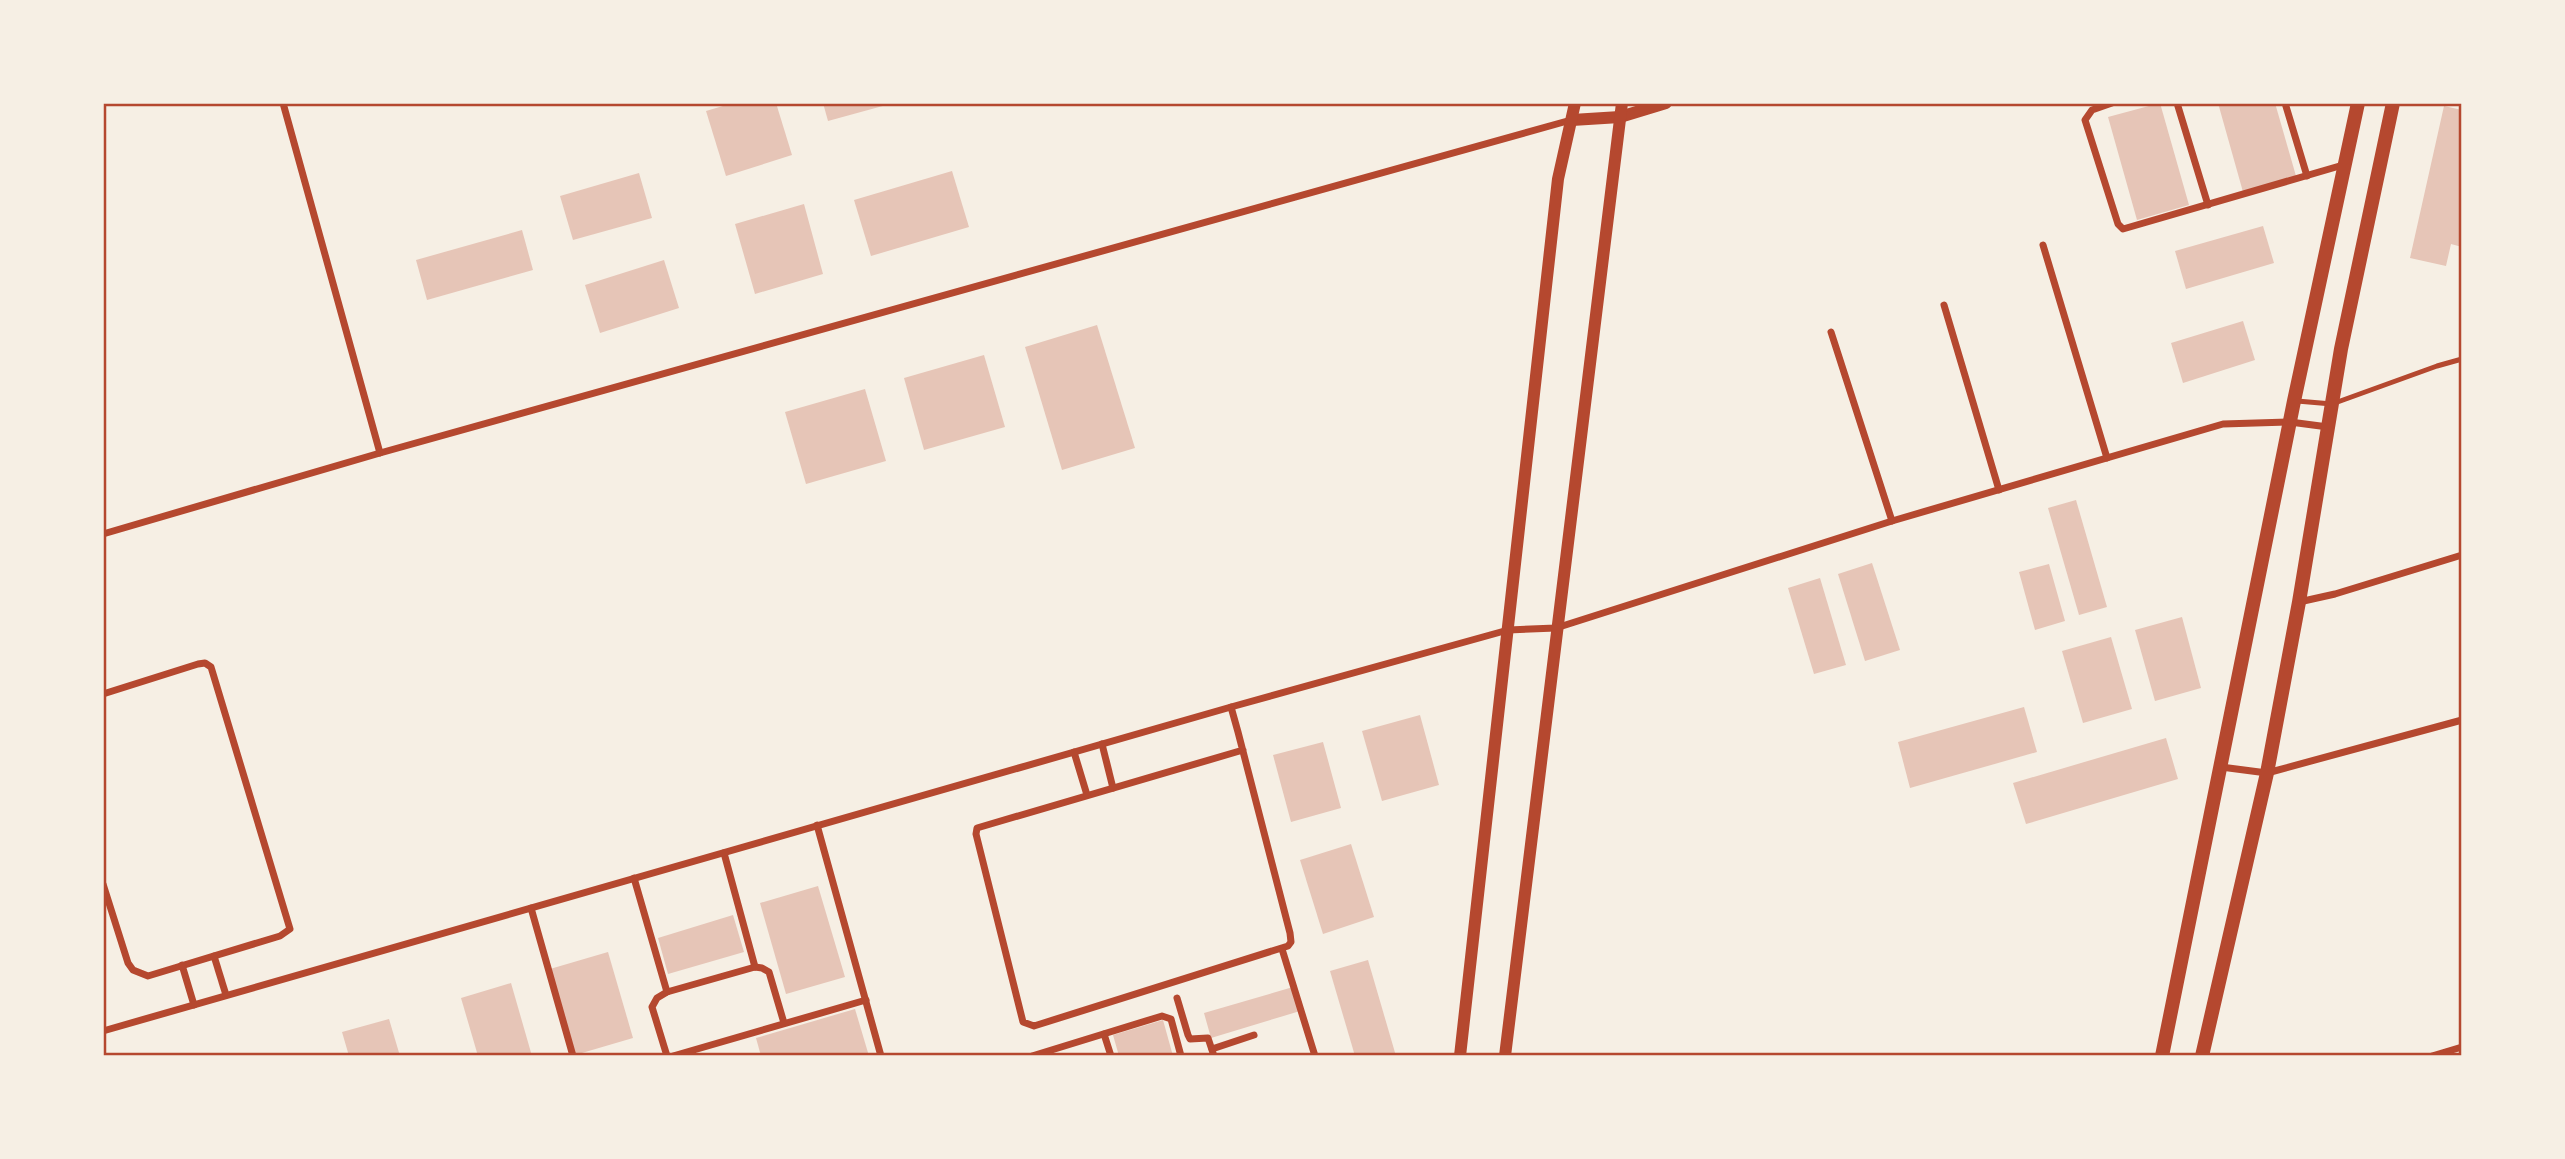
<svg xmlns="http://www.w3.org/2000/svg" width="2565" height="1159" font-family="Figtree,sans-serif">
<rect width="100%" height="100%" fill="#f6efe4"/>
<g fill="#e6c5b7">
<polygon points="733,103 776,103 792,155 726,176 706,111"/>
<polygon points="823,103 890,103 890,104 828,121"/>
<polygon points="2160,103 2189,205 2137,220 2108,117"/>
<polygon points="2218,103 2275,103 2296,176 2243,192"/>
<polygon points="2444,106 2462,110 2462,247 2451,244 2446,266 2410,258"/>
<polygon points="952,171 969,227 871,256 854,200"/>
<polygon points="639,173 652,218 573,240 560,196"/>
<polygon points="804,204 823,274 755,294 735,224"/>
<polygon points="2263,226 2274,263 2186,289 2175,251"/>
<polygon points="522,230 533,270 427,300 416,260"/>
<polygon points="664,260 679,308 600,333 585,285"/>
<polygon points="2243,321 2255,360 2183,383 2171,343"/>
<polygon points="1097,325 1135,448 1062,470 1025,347"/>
<polygon points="984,355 1005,427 924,450 904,378"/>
<polygon points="865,389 886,461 806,484 785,412"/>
<polygon points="2076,500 2107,607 2079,615 2048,508"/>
<polygon points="1872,563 1900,650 1865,661 1838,574"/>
<polygon points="2049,564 2065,621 2035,630 2019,572"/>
<polygon points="1820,578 1846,665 1814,674 1788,588"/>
<polygon points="2182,617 2201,688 2155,701 2135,630"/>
<polygon points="2111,637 2132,709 2083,723 2062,651"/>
<polygon points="2024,707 2037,752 1910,788 1898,742"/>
<polygon points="1420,715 1439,785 1382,801 1362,731"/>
<polygon points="2166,738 2178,779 2026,824 2013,783"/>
<polygon points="1323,742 1341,808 1291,822 1273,755"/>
<polygon points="1351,844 1374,917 1323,934 1300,860"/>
<polygon points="818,886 845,977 786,994 760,903"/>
<polygon points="733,915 744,952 668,974 658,938"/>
<polygon points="608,952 633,1038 575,1055 550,969"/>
<polygon points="1368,960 1396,1056 1355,1056 1330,971"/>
<polygon points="511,983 532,1056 478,1056 461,998"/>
<polygon points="1293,987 1300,1011 1211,1038 1204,1013"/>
<polygon points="855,1009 869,1056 761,1056 756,1038"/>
<polygon points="389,1019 400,1056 349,1056 342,1032"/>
<polygon points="1163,1020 1173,1056 1119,1056 1113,1035"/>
</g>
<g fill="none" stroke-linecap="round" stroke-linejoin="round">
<polyline stroke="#b5482f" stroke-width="5" points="2297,401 2332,404 2437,366 2462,359"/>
<g stroke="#b5482f" stroke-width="7">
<polyline points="283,103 380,453"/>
<polyline points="2112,103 2092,110 2085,120 2118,224 2123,229 2343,165"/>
<polyline points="2177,103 2208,205"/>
<polyline points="2285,103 2307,176"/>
<polyline points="2043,245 2107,458"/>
<polyline points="1944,305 1999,490"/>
<polyline points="1831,332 1892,521"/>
<polyline points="103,534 380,453 1571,120"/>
<polyline points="2299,602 2335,594 2462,555"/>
<polyline points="103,694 198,664 205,663 211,667 290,929 280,936 148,976 133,970 128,963 103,884"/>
<polyline points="1231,707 1238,732 1290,933 1291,942 1288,946 1034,1026 1023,1022 976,834 977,828 1243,750"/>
<polyline points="1102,744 1113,788"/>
<polyline points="1074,752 1087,795"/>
<polyline points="2221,767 2267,773 2462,720"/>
<polyline points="817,825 881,1056"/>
<polyline points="724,853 755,967"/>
<polyline points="634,878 667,992"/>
<polyline points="531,908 573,1056"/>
<polyline points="1282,949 1315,1056"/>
<polyline points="214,956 226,995"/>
<polyline points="182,965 194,1005"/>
<polyline points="1177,998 1188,1035 1190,1039 1208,1038 1214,1056"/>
<polyline points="103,1031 1231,707 1508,630 1556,628 1892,521 2223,424 2290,422 2328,427"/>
<polyline points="1104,1034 1111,1056"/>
<polyline points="1212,1049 1254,1035"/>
<polyline points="667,1056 652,1007 657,998 667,992 755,967 762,968 769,972 784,1023"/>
<polyline points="673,1056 866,1000"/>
<polyline points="1032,1056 1162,1016 1171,1019 1181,1056"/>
<polyline points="2432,1056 2462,1047"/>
</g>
<g stroke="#b5482f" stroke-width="12">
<polyline points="1572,120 1620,117 1666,103"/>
<polyline points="1460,1056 1558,179 1575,103"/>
<polyline points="1505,1056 1622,103"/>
</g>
<g stroke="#b5482f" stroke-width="14">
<polyline points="2162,1056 2294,401 2358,103"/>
<polyline points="2202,1056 2267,773 2299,602 2341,349 2393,103"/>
</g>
</g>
<rect width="2565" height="1159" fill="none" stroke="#f6efe4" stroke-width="210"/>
<rect x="105" y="105" width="2355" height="949" fill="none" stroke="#b5482f" stroke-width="2.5"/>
</svg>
